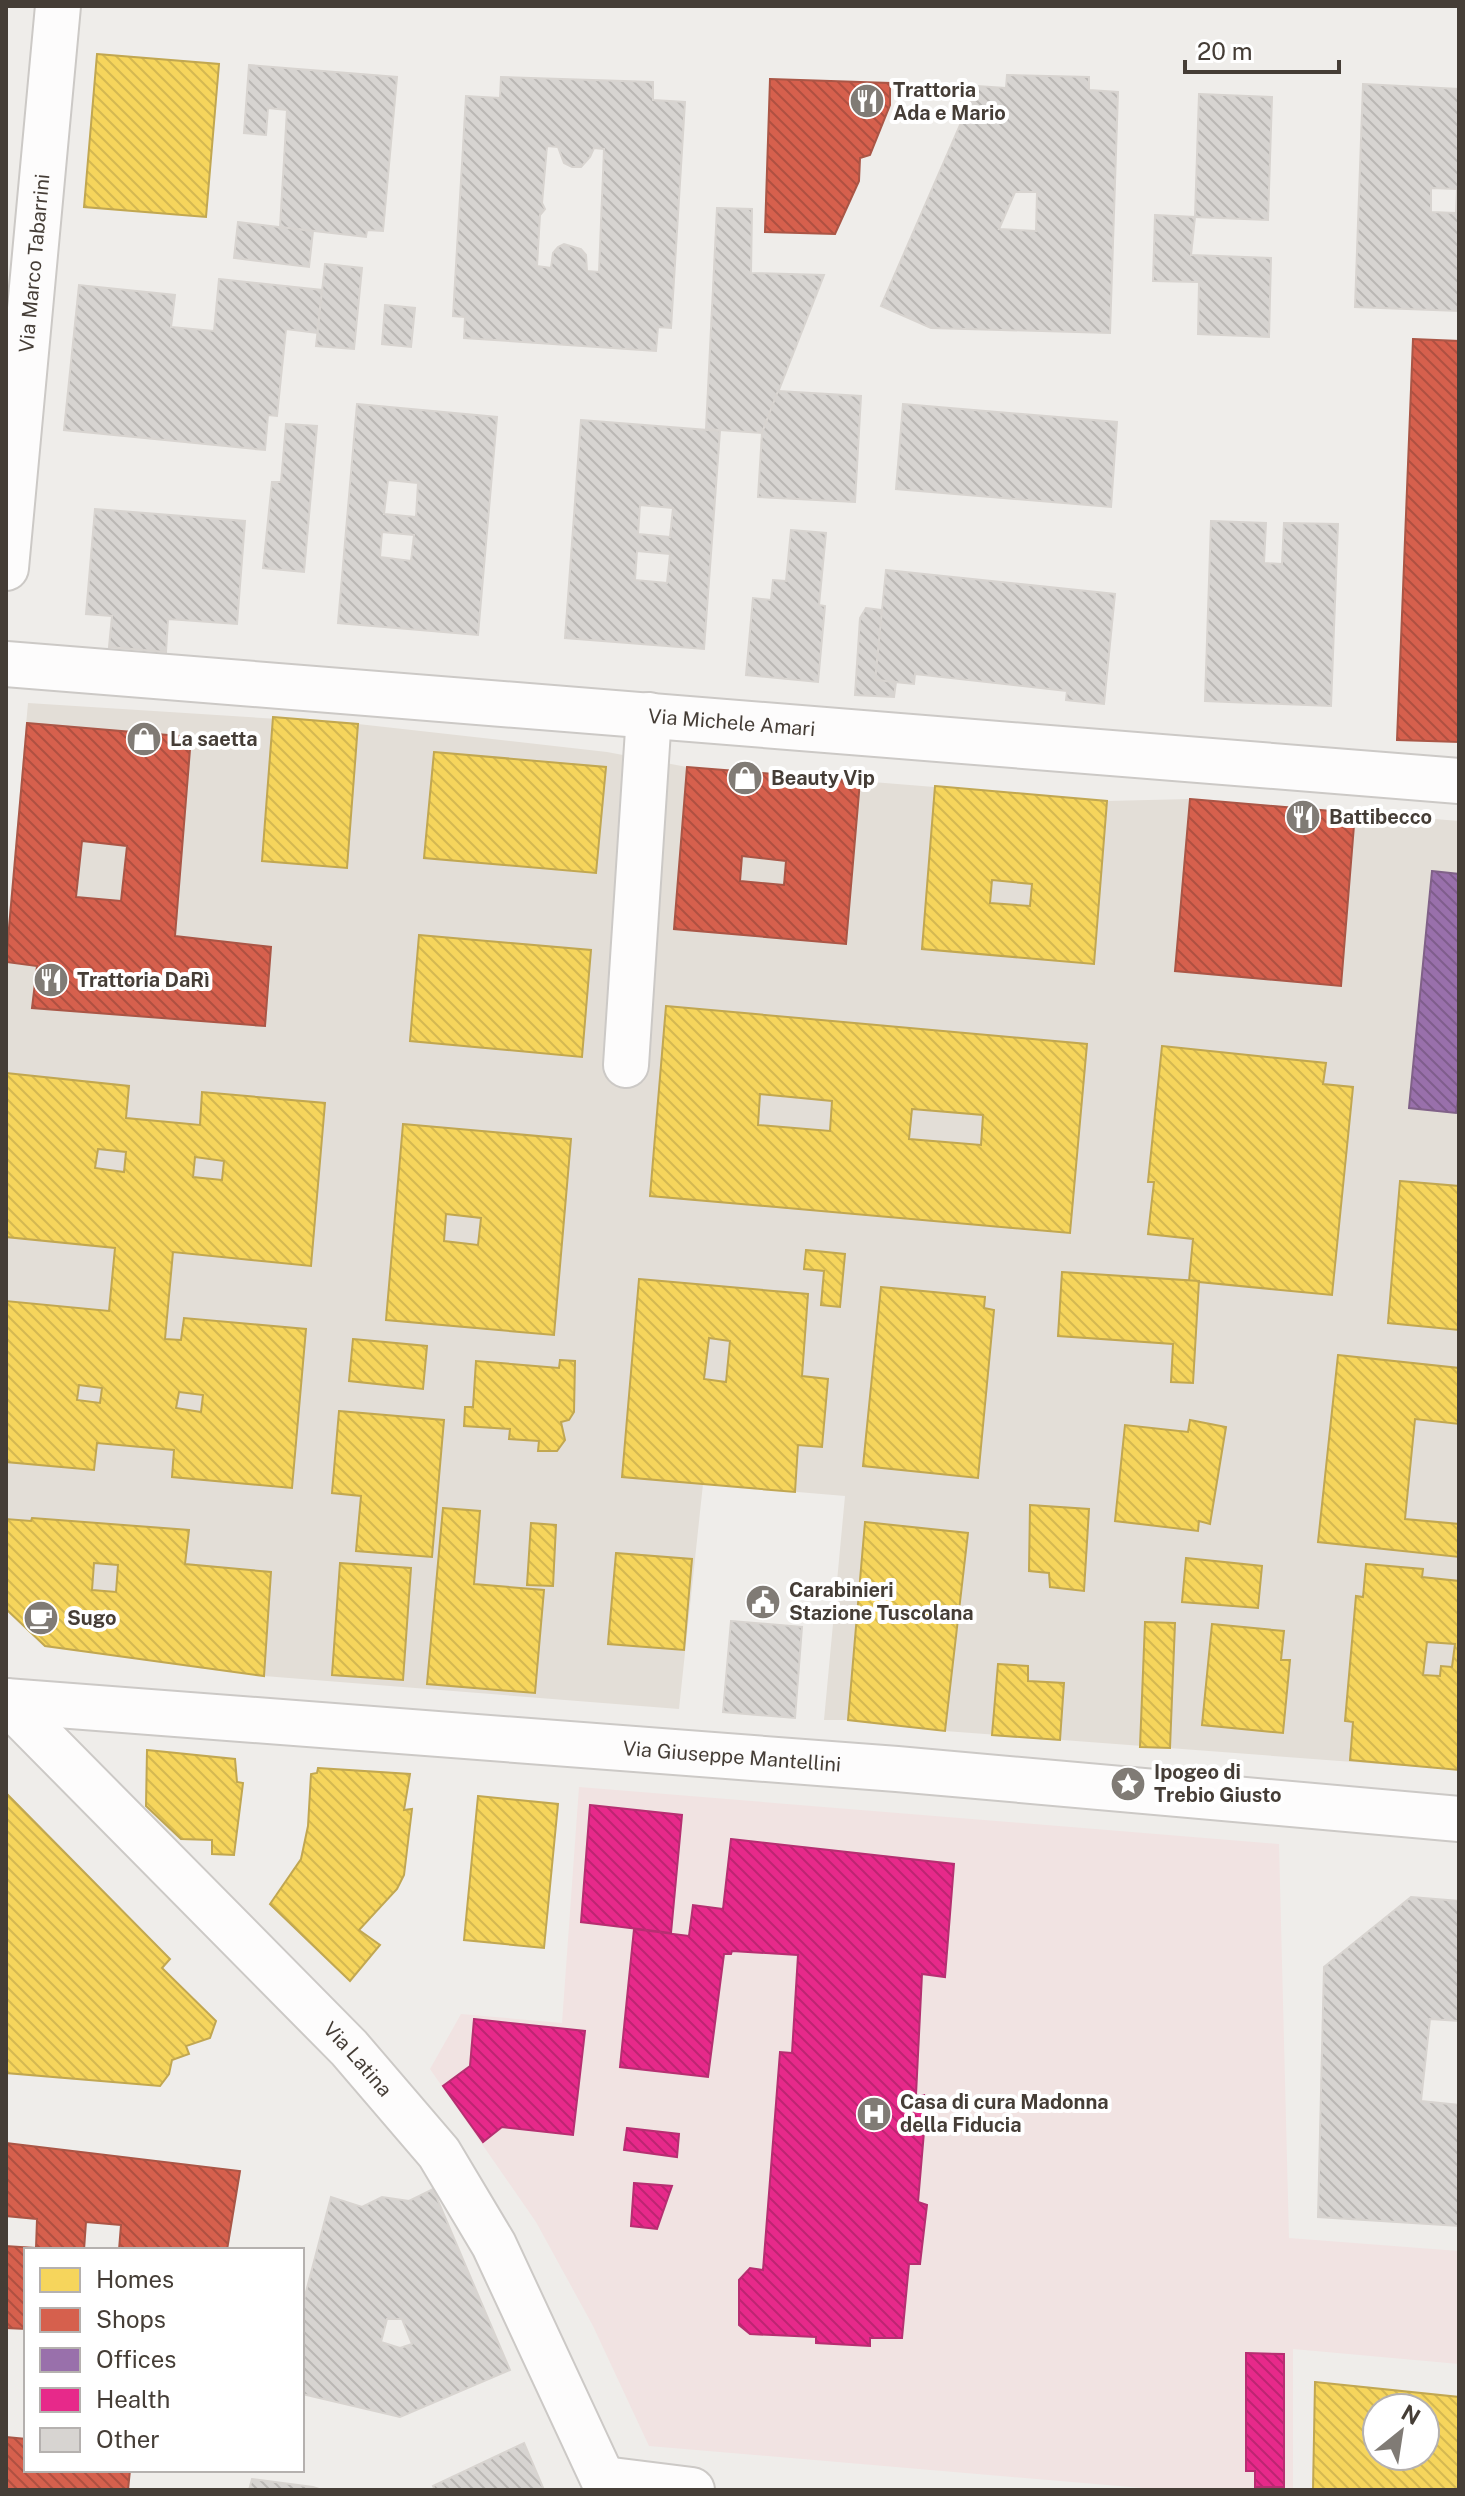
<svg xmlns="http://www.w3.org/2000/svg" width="1465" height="2496" font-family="'Public Sans',sans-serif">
<defs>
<pattern id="homes-back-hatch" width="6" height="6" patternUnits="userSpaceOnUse" patternTransform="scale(2)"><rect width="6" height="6" fill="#f6d55c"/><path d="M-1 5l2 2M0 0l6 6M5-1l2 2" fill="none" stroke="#d4b851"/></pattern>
<pattern id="shops-back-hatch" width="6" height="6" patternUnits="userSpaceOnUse" patternTransform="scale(2)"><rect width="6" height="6" fill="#d6604d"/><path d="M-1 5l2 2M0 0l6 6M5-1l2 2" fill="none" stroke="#af5041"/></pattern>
<pattern id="offices-back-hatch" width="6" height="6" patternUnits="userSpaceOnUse" patternTransform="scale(2)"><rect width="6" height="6" fill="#9970ab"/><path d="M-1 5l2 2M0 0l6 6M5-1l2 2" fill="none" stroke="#7f5d8c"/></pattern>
<pattern id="health-back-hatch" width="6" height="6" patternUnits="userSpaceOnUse" patternTransform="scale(2)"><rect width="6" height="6" fill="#e7298a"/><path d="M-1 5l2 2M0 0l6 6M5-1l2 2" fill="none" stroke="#bd2472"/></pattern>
<pattern id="building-back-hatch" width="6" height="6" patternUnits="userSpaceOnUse" patternTransform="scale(2)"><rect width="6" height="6" fill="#d7d4d1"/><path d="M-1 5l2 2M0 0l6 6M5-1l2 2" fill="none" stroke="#bab7b4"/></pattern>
</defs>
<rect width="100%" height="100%" fill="#efedea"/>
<polygon fill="#e3ded7" points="28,703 358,724 607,752 687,767 860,781 1107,801 1190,799 1459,821 1459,1770 945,1731 848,1720 824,1720 845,1496 703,1484 679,1709 264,1676 45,1646 6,1609 6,947"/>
<polygon fill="#f1e3e2" points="579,1787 1279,1844 1289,2238 1459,2251 1459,2364 1293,2349 1293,2490 1166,2490 649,2446 593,2326 536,2222 430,2069 461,2014 562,2023"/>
<g fill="url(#homes-back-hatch)" stroke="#c1a751" stroke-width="2" fill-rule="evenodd">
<polygon points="97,54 219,64 206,217 84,207"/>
<polygon points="273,717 358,724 347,868 262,861"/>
<polygon points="434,752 606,767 596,873 424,858"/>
<path d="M 935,786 L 1107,801 L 1094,964 L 922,949 ZM 992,880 L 1032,884 L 1030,906 L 990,903 Z"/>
<polygon points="419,935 591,950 582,1057 410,1041"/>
<path d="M 666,1006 L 1087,1044 L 1070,1233 L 650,1196 ZM 760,1094 L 832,1101 L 830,1131 L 758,1125 ZM 912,1109 L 983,1115 L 981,1145 L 909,1139 Z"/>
<polygon points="1162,1046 1326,1063 1323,1084 1353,1087 1332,1295 1189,1281 1193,1239 1148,1234 1154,1182 1148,1182"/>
<path d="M 6,1073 L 129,1086 L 126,1118 L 200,1125 L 202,1092 L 325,1103 L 311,1266 L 173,1252 L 165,1339 L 181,1340 L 184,1318 L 306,1329 L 292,1488 L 172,1477 L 174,1450 L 97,1443 L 94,1470 L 6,1462 L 6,1301 L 109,1311 L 115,1248 L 6,1237 ZM 98,1149 L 126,1152 L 124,1172 L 95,1168 ZM 195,1157 L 224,1161 L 222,1180 L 193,1177 ZM 79,1385 L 102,1388 L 100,1403 L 77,1400 ZM 179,1392 L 203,1395 L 201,1412 L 176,1408 Z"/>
<path d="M 403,1124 L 571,1139 L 554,1335 L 386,1320 ZM 446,1214 L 481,1218 L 478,1245 L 444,1241 Z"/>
<polygon points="1400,1181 1459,1186 1459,1330 1388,1323"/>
<polygon points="806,1250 845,1254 840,1307 821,1305 824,1271 804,1269"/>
<polygon points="1062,1272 1199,1281 1193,1383 1171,1382 1173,1344 1058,1336"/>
<path d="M 639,1279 L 808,1294 L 802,1376 L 828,1379 L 822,1447 L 798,1445 L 795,1492 L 622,1477 ZM 709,1338 L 730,1341 L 726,1382 L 704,1379 Z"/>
<polygon points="881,1287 985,1297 984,1308 994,1310 978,1478 863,1466"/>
<polygon points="353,1339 427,1346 423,1389 349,1381"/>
<polygon points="1338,1355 1459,1368 1459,1424 1415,1419 1405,1519 1459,1524 1459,1557 1318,1542"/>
<polygon points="560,1360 575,1361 574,1412 569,1420 561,1422 565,1440 557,1451 538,1451 539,1441 509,1439 510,1429 464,1426 465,1407 473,1407 476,1361 559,1368"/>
<polygon points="339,1411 444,1420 432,1557 356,1551 361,1496 332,1493"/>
<polygon points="1190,1420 1226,1427 1210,1524 1199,1521 1198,1531 1115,1521 1125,1425 1188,1432"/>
<polygon points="1030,1505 1089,1509 1084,1591 1050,1587 1049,1573 1029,1571"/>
<polygon points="443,1508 480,1511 474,1584 544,1590 535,1693 427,1684"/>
<path d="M 32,1518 L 189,1530 L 185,1564 L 271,1572 L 264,1676 L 45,1646 L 6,1609 L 6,1519 L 31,1521 ZM 94,1563 L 118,1565 L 116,1592 L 92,1590 Z"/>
<polygon points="865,1522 968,1533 945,1731 848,1720"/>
<polygon points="531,1523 556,1525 553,1586 527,1585"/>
<polygon points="616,1553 692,1559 684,1650 608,1644"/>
<polygon points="1186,1558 1262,1566 1258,1608 1182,1602"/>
<polygon points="340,1563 411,1568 403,1680 332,1675"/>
<path d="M 1366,1564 L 1423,1569 L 1422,1577 L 1459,1581 L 1459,1770 L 1350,1760 L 1353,1722 L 1345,1721 L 1356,1596 L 1363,1597 ZM 1427,1642 L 1455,1644 L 1452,1667 L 1441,1666 L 1440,1676 L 1423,1675 Z"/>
<polygon points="1145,1622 1175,1623 1170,1748 1140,1747"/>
<polygon points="1212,1624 1284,1631 1281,1660 1290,1660 1283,1733 1202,1725"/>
<polygon points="998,1664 1028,1666 1028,1681 1064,1683 1060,1740 992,1735"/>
<polygon points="147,1750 235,1759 237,1782 243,1783 234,1855 212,1854 212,1840 181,1839 146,1806"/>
<polygon points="318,1768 410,1774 404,1810 412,1809 404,1875 397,1889 359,1930 380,1945 350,1981 270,1904 301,1859 308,1826 311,1774 317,1773"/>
<polygon points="6,1793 170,1959 162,1968 216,2021 210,2038 186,2046 189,2054 172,2060 169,2074 160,2086 6,2073"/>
<polygon points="478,1796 558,1804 544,1948 464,1940"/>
<path d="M 1315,2382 L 1459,2397 L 1459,2490 L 1313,2490 ZM 1377,2408 L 1425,2408 L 1425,2456 L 1377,2456 Z"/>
</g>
<g fill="url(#shops-back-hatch)" stroke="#aa5646" stroke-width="2" fill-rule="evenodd">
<polygon points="770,79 890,83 890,105 870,155 860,158 859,181 835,234 765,232"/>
<polygon points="1413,339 1459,341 1459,742 1397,740"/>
<path d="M 27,723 L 191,737 L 175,936 L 271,947 L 265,1026 L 32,1008 L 37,966 L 6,962 ZM 82,841 L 127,846 L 121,901 L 76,897 Z"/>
<path d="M 687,767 L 860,781 L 846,944 L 674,929 ZM 742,856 L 786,861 L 784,885 L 740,881 Z"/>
<polygon points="1190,799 1355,813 1341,986 1175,971"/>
<polygon points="6,2143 240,2171 227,2250 119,2250 121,2225 86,2222 84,2250 26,2250 26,2329 6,2328 6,2246 36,2248 37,2219 6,2216"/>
<polygon points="6,2437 26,2439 26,2470 130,2470 128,2490 6,2490"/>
</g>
<polygon fill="url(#offices-back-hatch)" stroke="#806188" stroke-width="2" points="1432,871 1459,874 1459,1092 1456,1113 1409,1108"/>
<g fill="url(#health-back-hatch)" stroke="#b62f71" stroke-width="2">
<polygon points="590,1805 682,1815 671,1933 581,1922"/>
<polygon points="731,1839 954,1864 945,1977 922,1974 916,2095 924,2095 923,2102 932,2102 930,2132 924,2132 918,2202 927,2205 920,2264 909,2264 902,2338 870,2338 870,2346 816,2343 816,2337 750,2334 739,2325 739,2280 750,2268 763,2270 780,2052 792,2053 798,1955 732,1951 731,1954 724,1954 708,2077 620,2067 634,1929 689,1936 693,1905 723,1909"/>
<polygon points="474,2019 585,2031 573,2135 502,2127 483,2142 443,2086 470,2066"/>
<polygon points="627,2128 679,2134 677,2157 624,2150"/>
<polygon points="634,2183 672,2186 657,2229 631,2226"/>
<polygon points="1246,2353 1284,2354 1284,2487 1255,2487 1255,2471 1246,2471"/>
</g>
<g fill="url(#building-back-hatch)" stroke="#d8d4d0" stroke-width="2" fill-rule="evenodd">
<polygon points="249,65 397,77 383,231 367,230 366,237 280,227 287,110 268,108 266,135 244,133"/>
<path d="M 1007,75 L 1089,77 L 1089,90 L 1118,92 L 1110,333 L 931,328 L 881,306 L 977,86 L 1006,88 ZM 1015,192 L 1037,192 L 1036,231 L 999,229 Z"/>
<path d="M 501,77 L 653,82 L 653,100 L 685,102 L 671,328 L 658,327 L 656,351 L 464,338 L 465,317 L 453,316 L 466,96 L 500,98 ZM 547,146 L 558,147 L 564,163 L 572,167 L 581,167 L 590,157 L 594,148 L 604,149 L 599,272 L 587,271 L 586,255 L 581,249 L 564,244 L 558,247 L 553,253 L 551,268 L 537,266 L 540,215 L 545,209 L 542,203 Z"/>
<path d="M 1363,84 L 1459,89 L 1459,311 L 1355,307 ZM 1431,188 L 1457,189 L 1456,213 L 1431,212 Z"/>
<polygon points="1199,94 1272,97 1268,220 1195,217"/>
<polygon points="717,208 752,209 751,273 824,275 762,433 706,429"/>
<polygon points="1155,215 1195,217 1191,255 1271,258 1269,337 1198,334 1199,282 1153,281"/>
<polygon points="238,222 313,231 309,267 234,258"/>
<polygon points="325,264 362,268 354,349 316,346"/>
<polygon points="219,279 322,290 317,333 286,329 277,416 268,415 265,450 64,430 79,285 175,295 171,327 214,331"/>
<polygon points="385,305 415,308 411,347 382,344"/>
<polygon points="778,391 861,396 855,502 758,497 762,433"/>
<path d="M 357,404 L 497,417 L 478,635 L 338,623 ZM 388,480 L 418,483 L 416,517 L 384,514 ZM 382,532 L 414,535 L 411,561 L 380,557 Z"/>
<polygon points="903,404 1117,422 1111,507 896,489"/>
<path d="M 581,420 L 720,431 L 704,649 L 565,638 ZM 640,505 L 673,508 L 670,537 L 638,534 ZM 637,551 L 670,554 L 667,583 L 635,580 Z"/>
<polygon points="286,424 317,426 304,572 263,568 272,482 281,482"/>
<polygon points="95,509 245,521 237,624 168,619 166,652 109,647 112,616 86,614"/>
<polygon points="1211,521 1266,523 1264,563 1282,564 1284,523 1338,524 1331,706 1205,701"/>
<polygon points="791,530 826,533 819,605 825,606 818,682 746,675 753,598 771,600 773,580 786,581"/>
<polygon points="886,570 1115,594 1104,704 1066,700 1067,691 915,674 914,684 875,680"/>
<polygon points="866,608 882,610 875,680 896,682 894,697 855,695 860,618"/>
<polygon points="731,1621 802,1627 795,1718 723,1712"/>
<polygon points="1411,1897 1459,1901 1459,2021 1430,2019 1421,2101 1459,2105 1459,2226 1318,2217 1324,1967"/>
<path d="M 433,2189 L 510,2370 L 400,2417 L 302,2394 L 302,2307 L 331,2197 L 362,2207 L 382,2197 L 409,2201 ZM 387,2319 L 402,2319 L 412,2344 L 400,2348 L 381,2342 Z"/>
<polygon points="524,2443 544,2490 435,2490 433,2486"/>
<polygon points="252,2479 313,2487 322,2490 249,2490"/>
</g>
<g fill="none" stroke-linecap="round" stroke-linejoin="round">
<defs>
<g id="minor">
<path id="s1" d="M 6,568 L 58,6"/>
<path id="s2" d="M 6,664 L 1459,781"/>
<polyline points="626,1065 649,715"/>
<path id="s3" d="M 6,1701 L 897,1769 L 1459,1819"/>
<path id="s4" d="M 6,1701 L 349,2048 L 439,2153 L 494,2245 L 608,2490"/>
<polyline points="604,2479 692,2490"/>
</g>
</defs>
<use href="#minor" stroke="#ccc9c6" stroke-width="48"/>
<use href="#minor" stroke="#fdfcfc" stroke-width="44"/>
</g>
<defs>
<symbol id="restaurant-disc" viewBox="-11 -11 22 22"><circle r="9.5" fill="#807b75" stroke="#fff"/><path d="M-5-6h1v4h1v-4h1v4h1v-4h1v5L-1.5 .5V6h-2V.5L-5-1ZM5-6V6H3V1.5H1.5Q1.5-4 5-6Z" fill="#fff"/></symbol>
<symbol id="shop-disc" viewBox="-11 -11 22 22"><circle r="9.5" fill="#807b75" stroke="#fff"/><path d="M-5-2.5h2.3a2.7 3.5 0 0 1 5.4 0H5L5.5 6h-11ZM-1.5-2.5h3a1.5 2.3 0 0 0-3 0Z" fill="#fff"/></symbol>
<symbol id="civic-disc" viewBox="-11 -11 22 22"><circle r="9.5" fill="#807b75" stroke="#fff"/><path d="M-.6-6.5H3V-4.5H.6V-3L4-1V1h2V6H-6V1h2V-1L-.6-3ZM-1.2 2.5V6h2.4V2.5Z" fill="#fff"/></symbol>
<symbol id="cafe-disc" viewBox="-11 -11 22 22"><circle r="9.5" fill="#807b75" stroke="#fff"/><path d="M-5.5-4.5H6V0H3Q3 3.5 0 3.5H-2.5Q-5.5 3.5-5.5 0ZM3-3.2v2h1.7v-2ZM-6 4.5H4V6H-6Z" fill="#fff"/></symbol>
<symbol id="sight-disc" viewBox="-11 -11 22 22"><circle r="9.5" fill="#807b75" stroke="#fff"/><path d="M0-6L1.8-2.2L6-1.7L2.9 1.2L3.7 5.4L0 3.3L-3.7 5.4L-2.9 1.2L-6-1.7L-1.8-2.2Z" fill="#fff"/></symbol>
<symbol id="hospital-disc" viewBox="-11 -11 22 22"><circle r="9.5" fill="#807b75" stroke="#fff"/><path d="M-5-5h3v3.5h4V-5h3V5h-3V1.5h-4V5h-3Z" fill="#fff"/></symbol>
</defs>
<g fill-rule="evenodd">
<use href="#restaurant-disc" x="847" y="81" width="40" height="40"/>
<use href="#shop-disc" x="124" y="719" width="40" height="40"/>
<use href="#shop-disc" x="725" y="758" width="40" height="40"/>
<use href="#restaurant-disc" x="1283" y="797" width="40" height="40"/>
<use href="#restaurant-disc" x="31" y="960" width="40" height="40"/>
<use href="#civic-disc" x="743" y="1582" width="40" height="40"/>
<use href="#cafe-disc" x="21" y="1598" width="40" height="40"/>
<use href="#sight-disc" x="1108" y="1764" width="40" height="40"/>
<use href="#hospital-disc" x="854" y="2094" width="40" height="40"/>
</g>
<g text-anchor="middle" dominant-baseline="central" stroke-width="8" stroke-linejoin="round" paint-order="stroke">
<g font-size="20" font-weight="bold" fill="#453d36" stroke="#fff" text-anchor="start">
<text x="893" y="90">Trattoria<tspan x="893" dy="23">Ada e Mario</tspan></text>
<text x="170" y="739">La saetta</text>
<text x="771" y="778">Beauty Vip</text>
<text x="1329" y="817">Battibecco</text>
<text x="77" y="980">Trattoria DaRì</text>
<text x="789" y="1590">Carabinieri<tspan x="789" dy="23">Stazione Tuscolana</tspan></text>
<text x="67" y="1618">Sugo</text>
<text x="1154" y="1772">Ipogeo di<tspan x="1154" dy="23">Trebio Giusto</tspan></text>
<text x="900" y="2102">Casa di cura Madonna<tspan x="900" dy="23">della Fiducia</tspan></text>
</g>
<g font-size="20" fill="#453d36" stroke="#fff">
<text stroke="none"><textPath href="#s1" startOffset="306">Via Marco Tabarrini</textPath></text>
<text stroke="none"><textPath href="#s2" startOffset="728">Via Michele Amari</textPath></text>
<text stroke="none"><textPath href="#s3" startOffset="728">Via Giuseppe Mantellini</textPath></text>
<text stroke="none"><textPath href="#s4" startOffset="502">Via Latina</textPath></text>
</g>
</g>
<rect width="1465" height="2496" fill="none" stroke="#453d36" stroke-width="16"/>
<rect x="24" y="2248" width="280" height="224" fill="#ffffff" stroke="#b5b1af" stroke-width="2"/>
<rect x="40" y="2268" width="40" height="24" fill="#f6d55c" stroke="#b5b1af" stroke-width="2"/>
<text x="96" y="2288" font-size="24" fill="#453d36">Homes</text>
<rect x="40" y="2308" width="40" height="24" fill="#d6604d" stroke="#b5b1af" stroke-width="2"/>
<text x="96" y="2328" font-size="24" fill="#453d36">Shops</text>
<rect x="40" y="2348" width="40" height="24" fill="#9970ab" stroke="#b5b1af" stroke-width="2"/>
<text x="96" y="2368" font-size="24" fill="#453d36">Offices</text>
<rect x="40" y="2388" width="40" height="24" fill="#e7298a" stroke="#b5b1af" stroke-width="2"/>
<text x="96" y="2408" font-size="24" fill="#453d36">Health</text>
<rect x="40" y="2428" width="40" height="24" fill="#d7d4d1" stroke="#b5b1af" stroke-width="2"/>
<text x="96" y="2448" font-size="24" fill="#453d36">Other</text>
<g transform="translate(1401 2432) rotate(30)"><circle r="38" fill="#ffffff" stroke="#b5b1af" stroke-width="2"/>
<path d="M0-6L14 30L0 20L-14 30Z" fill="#807b75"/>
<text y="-12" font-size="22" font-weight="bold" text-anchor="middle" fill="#453d36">N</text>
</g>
<path d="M1185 60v12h154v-12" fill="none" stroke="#453d36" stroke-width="4"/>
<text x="1197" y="60" font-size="24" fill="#453d36" stroke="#ffffff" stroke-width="6" paint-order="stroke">20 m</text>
</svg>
